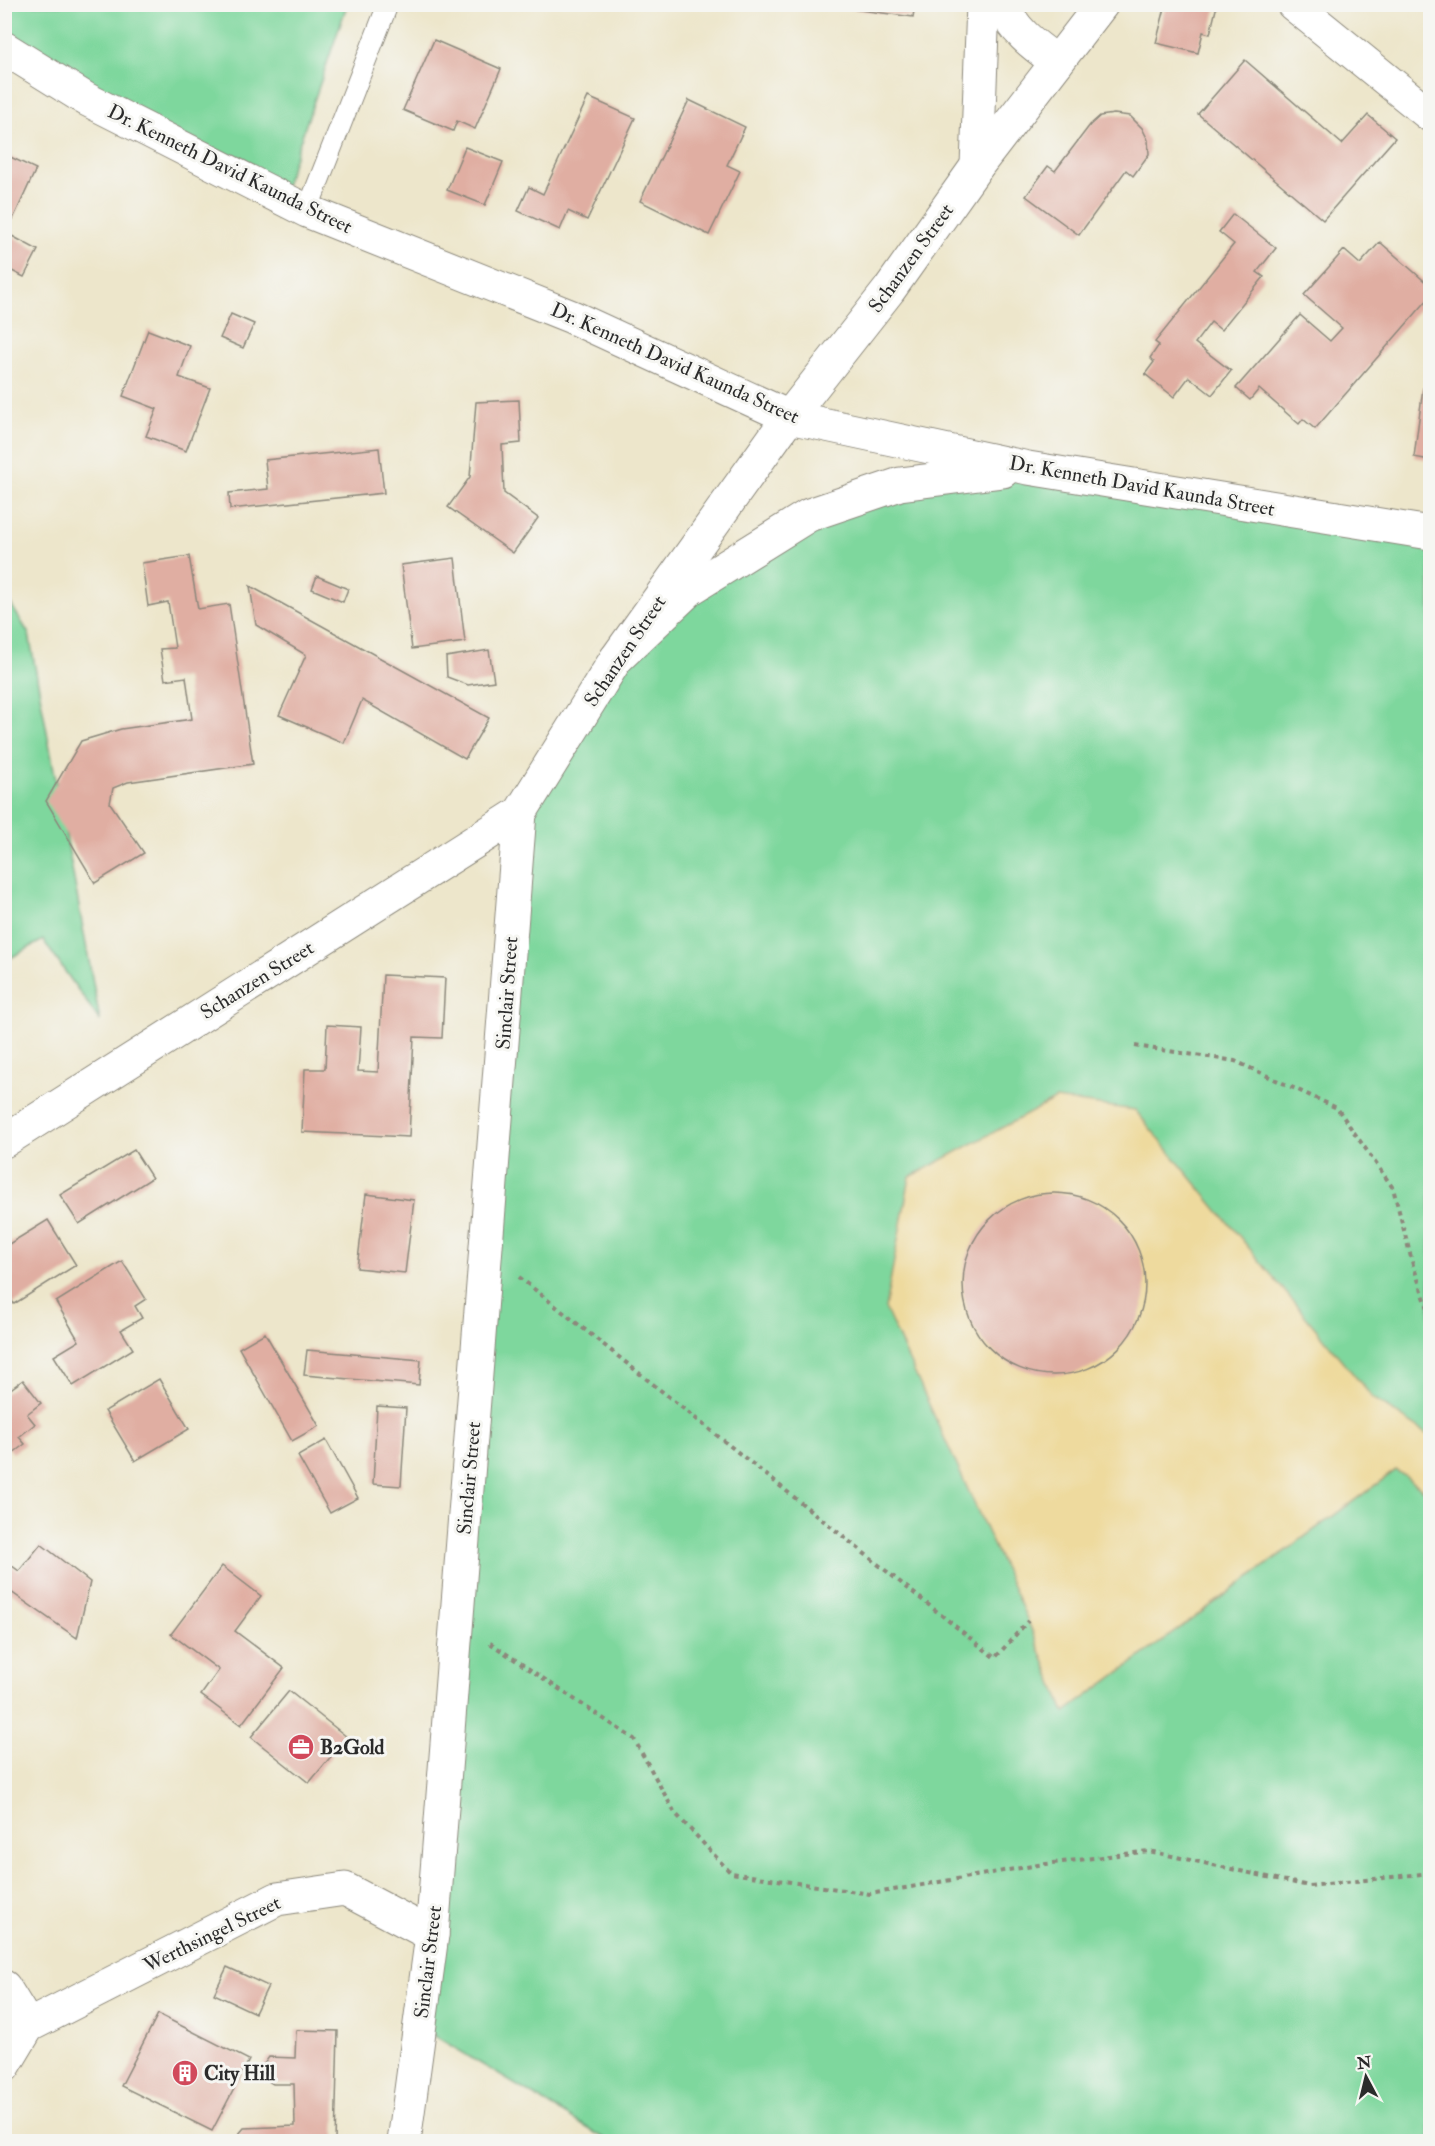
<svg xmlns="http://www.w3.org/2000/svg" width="1435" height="2146" font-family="'IM FELL Double Pica',serif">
<rect width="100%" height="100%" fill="#f6f6f2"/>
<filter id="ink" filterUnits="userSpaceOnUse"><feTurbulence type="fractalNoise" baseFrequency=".0167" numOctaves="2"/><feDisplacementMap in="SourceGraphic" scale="12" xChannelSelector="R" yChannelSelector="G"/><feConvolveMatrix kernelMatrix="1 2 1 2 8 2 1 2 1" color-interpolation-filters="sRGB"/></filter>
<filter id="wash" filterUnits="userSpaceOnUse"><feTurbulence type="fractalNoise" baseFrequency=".008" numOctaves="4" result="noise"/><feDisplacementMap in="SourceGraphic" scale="24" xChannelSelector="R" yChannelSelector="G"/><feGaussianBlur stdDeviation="1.35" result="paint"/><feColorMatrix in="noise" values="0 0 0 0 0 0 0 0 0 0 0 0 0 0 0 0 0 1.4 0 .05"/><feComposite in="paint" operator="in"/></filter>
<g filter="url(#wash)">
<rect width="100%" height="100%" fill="#ede6cb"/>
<g fill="#7ed79d" stroke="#548164" stroke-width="1.5">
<polygon points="4,5 347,5 281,197 5,48"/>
<polygon points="1028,468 1430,533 1430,1436 1373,1398 1028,1621 1065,1711 1396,1470 1430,1494 1430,2141 609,2141 420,2027 520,813 616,659 809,515"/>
<polygon points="4,593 29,634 100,1021 43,940 5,961"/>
</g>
<polygon fill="#eeda9e" stroke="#8c8264" stroke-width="1.5" points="1056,1099 1135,1110 1373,1398 1430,1436 1430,1494 1396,1470 1065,1712 1028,1621 885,1308 910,1177"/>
<g id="blocks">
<g fill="#e0aea2">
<polygon points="846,4 915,4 913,17 845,8"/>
<polygon points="1166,4 1217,5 1210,34 1203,32 1198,53 1156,43"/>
<polygon points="434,40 501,69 475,129 457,121 453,131 403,110"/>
<polygon points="1245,60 1342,144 1368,115 1395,138 1323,220 1198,114"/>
<polygon points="588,97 635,118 587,220 568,211 560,230 518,211 529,187 543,194"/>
<polygon points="689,100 745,127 727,165 740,171 709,235 640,201"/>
<polygon points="1114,114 1130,116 1142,128 1148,140 1149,154 1133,176 1126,170 1079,235 1026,196 1048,166 1055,171 1090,125 1100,116"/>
<polygon points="465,147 503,162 485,205 447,190"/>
<polygon points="4,154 36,169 13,219 4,215"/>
<polygon points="1233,214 1276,248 1257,272 1264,277 1221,330 1211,322 1195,343 1231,371 1212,395 1189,377 1174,397 1145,374 1154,362 1150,358 1159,345 1155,342 1234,244 1219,232"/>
<polygon points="12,236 38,250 24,277 4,267 4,250"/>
<polygon points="1380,242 1430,286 1430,297 1315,429 1303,419 1299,424 1259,389 1250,400 1236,388 1300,315 1330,341 1342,328 1304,295 1344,250 1360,264"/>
<polygon points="231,314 254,324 243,348 220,338"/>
<polygon points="148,330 190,346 179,377 210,388 186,451 146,436 157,409 123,396"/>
<polygon points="1423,388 1430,389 1430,460 1414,457"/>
<polygon points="519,400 521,443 502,445 504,493 538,518 513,553 448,507 470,477 476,402"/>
<polygon points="379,448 384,493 230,509 229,493 268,489 265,460"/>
<polygon points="189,556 198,609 229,604 253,764 128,782 113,788 110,803 144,853 95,883 46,801 81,741 121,729 192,719 186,677 165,680 160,649 175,648 168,602 148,606 142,563"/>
<polygon points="455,558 465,642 412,649 401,565"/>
<polygon points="317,576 348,589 343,602 312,589"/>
<polygon points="250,586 489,718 465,759 362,700 344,743 279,715 306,655 256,625"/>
<polygon points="489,650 494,681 468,685 447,677 446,657"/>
<polygon points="383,975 445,978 442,1038 414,1037 409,1137 302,1132 305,1069 325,1069 327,1025 361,1027 358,1071 378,1072"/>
<polygon points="134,1150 152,1178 79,1224 60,1195"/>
<circle cx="1054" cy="1284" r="91"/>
<polygon points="366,1194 414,1200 405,1273 357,1268"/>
<polygon points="48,1220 76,1265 14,1304 4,1289 4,1247"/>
<polygon points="122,1261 146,1299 135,1306 142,1318 121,1330 133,1349 73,1386 54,1356 79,1341 56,1302"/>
<polygon points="265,1333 319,1426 292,1441 239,1348"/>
<polygon points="307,1350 421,1360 419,1385 304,1375"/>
<polygon points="159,1379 189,1429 135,1461 105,1411"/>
<polygon points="23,1380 41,1403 27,1414 35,1424 19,1437 25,1444 13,1453 4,1443 4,1394"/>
<polygon points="377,1406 406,1408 401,1486 373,1484"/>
<polygon points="326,1440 358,1498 330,1513 298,1456"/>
<polygon points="41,1544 90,1582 77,1638 4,1587 4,1560 19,1571"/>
<polygon points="222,1566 261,1596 235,1631 284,1668 241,1725 201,1695 219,1670 171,1634"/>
<polygon points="289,1691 347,1737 309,1783 251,1737"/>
<polygon points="227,1967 268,1986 255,2013 214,1994"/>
<polygon points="158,2014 249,2060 212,2131 121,2086"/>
<polygon points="296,2030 338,2031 335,2142 232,2142 244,2128 295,2126 294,2084 273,2084 257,2074 269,2057 295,2058"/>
</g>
</g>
</g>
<g filter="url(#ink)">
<use href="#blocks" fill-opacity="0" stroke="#8c887b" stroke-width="1.5"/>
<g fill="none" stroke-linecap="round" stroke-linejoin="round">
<defs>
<polyline id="service" points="307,211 388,4"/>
<g id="minor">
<path d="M 1003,4 C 1013,31 1035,46 1057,62"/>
<polyline points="1293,4 1430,115"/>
<polyline points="977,166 983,4"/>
<polyline points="4,1141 520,813 616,659 789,417 889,290 977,166 1102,4"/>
<polyline points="4,1987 28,2026"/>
<polyline points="4,2066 28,2026 277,1899 345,1889 432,1935"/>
<polyline points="404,2142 432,1935 520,813"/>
</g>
<g id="tertiary">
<polyline points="4,48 86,99 307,211 572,317 789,417 1028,468 1430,533"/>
<polyline points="616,659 690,589 809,515 900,484 1003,471"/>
</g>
</defs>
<use href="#service" stroke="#8c887b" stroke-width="22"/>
<use href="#minor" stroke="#8c887b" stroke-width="35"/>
<use href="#tertiary" stroke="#8c887b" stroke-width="35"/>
<g stroke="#8c887b" stroke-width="4" stroke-dasharray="4.5 4.5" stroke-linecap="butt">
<polyline points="1135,1046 1235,1061 1337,1108 1393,1188 1413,1265 1430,1314"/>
<polyline points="519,1277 995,1658 1028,1621"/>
<polyline points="490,1643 634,1739 675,1813 731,1873 870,1894 1038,1865 1149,1851 1309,1886 1430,1873"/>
</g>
<use href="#service" stroke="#fff" stroke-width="20"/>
<use href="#minor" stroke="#fff" stroke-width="33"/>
<use href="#tertiary" stroke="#fff" stroke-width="33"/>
</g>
</g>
<defs>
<symbol id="office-disc" viewBox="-11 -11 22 22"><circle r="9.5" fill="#d1495b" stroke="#f6f6f2"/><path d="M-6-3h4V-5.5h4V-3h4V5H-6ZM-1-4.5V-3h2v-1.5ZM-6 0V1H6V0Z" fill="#fff"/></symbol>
<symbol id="building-disc" viewBox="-11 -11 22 22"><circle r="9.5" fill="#d1495b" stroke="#f6f6f2"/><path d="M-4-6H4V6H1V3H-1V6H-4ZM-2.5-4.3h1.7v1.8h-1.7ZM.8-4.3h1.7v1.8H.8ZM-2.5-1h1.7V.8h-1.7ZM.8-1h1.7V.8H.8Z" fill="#fff"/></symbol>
</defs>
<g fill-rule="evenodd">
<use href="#office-disc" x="286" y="1732" width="30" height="30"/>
<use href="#building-disc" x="170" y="2058" width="30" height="30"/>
</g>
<g text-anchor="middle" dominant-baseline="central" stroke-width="6" stroke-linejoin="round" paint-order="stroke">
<g font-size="20" fill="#2b2b2b" stroke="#f6f6f2">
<text transform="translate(230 169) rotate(26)">Dr. Kenneth David Kaunda Street</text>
<text transform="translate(911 258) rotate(-54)">Schanzen Street</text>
<text transform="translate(675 363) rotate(24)">Dr. Kenneth David Kaunda Street</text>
<text transform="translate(1142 486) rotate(10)">Dr. Kenneth David Kaunda Street</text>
<text transform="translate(625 651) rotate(-56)">Schanzen Street</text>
<text transform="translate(257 980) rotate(-32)">Schanzen Street</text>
<text transform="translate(507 993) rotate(-86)">Sinclair Street</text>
<text transform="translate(469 1478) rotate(-85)">Sinclair Street</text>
<text transform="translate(212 1934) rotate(-26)">Werthsingel Street</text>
<text transform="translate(428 1962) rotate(-83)">Sinclair Street</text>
</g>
<g font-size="20" font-weight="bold" fill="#2b2b2b" stroke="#f6f6f2" text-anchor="start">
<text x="320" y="1747">B2Gold</text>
<text x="204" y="2073">City Hill</text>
</g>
</g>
<rect width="1435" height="2146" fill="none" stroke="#f6f6f2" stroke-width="24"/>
<g transform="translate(1366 2077) rotate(353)" stroke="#f6f6f2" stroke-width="4.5" paint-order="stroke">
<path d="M0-4.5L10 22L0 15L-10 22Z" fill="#2b2b2b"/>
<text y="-9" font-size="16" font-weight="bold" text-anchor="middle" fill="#2b2b2b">N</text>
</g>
</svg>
